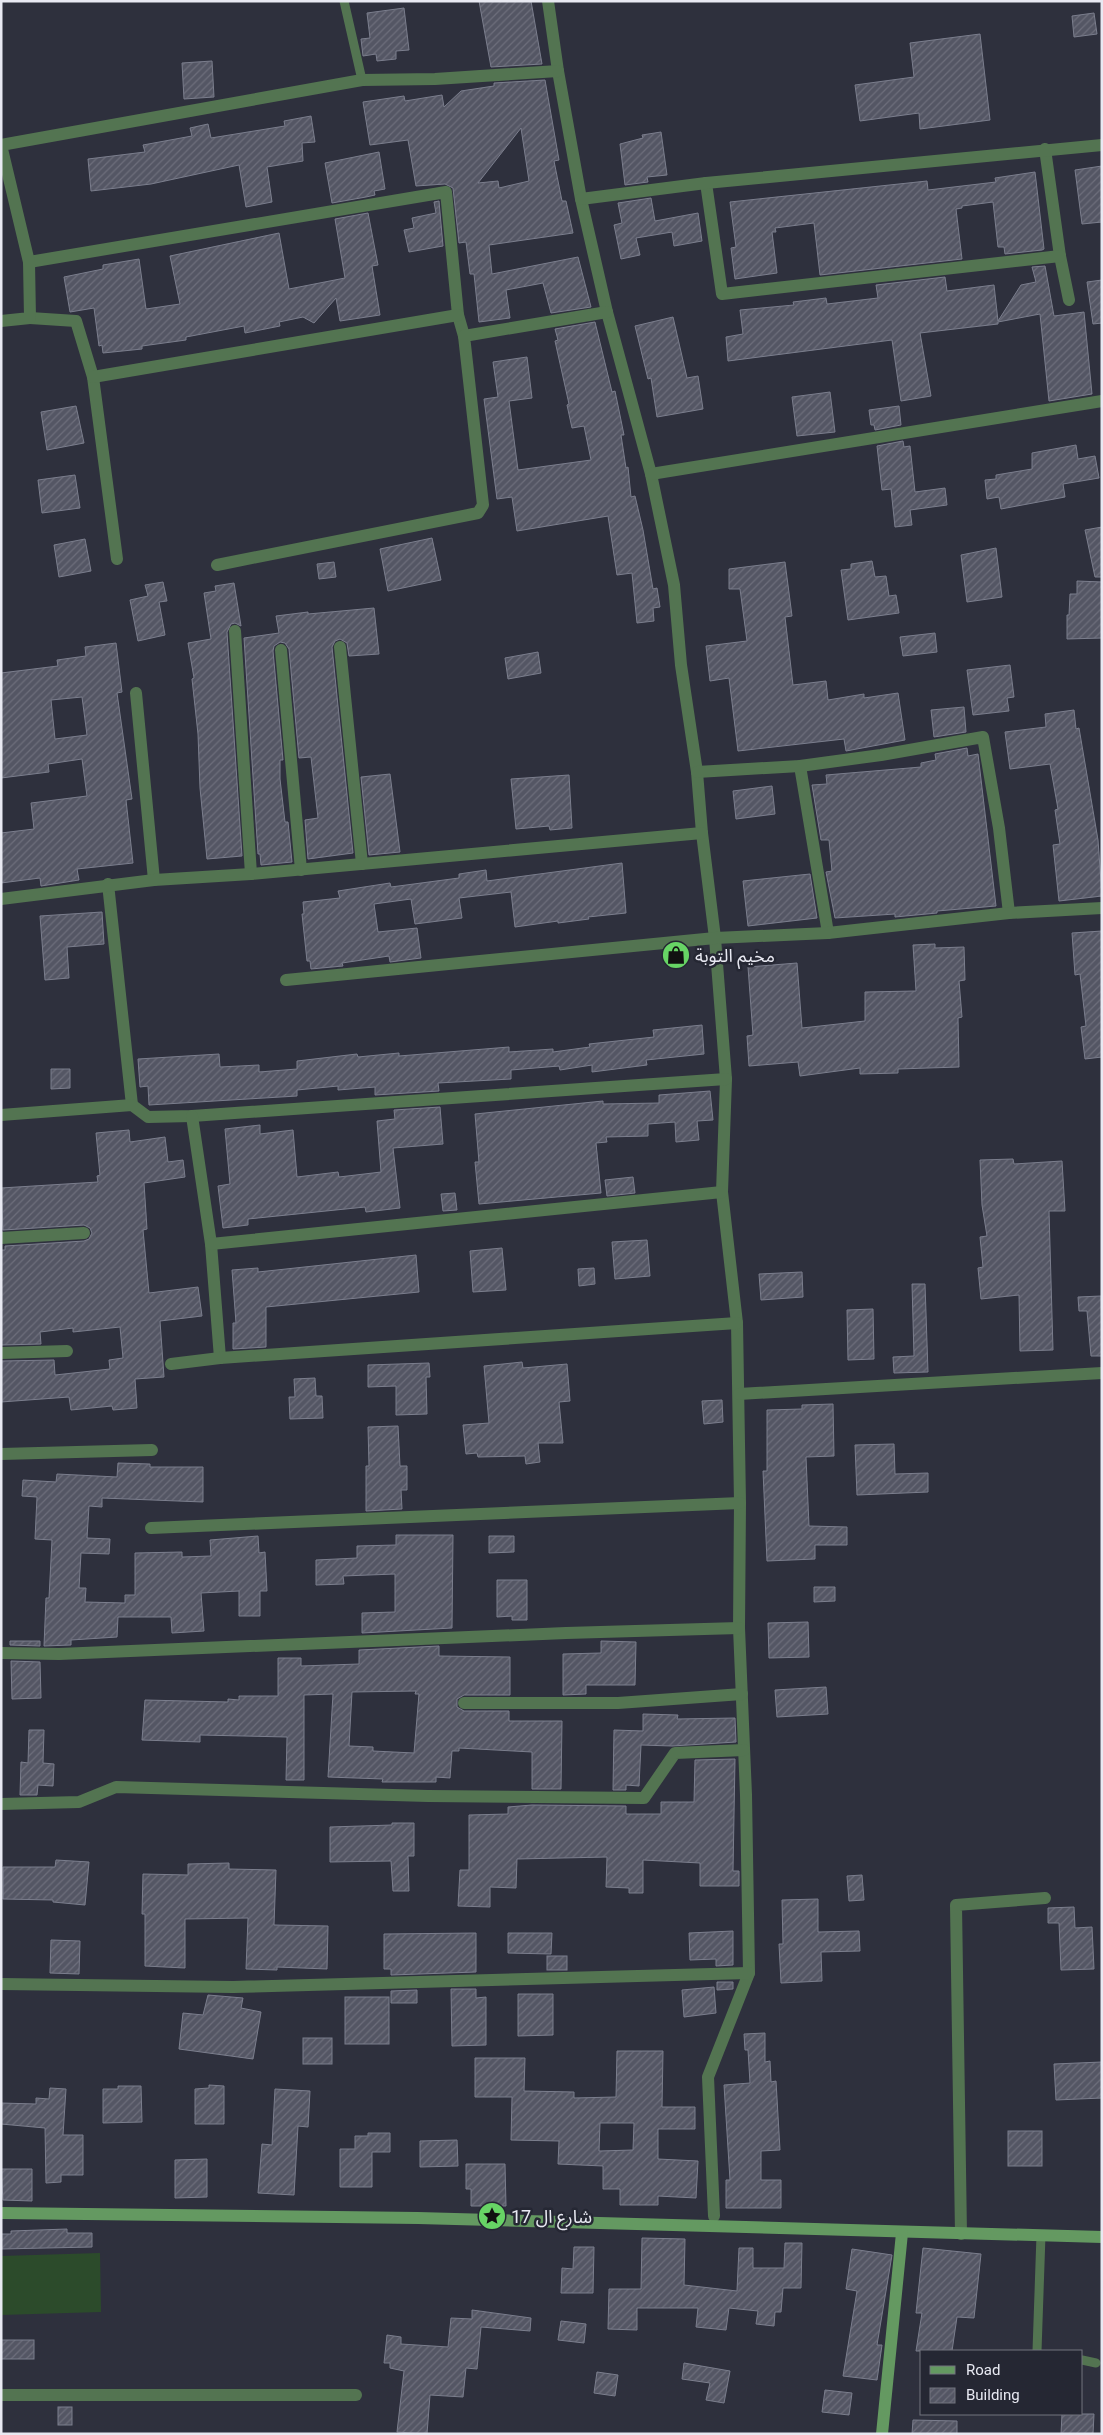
<svg xmlns="http://www.w3.org/2000/svg" width="1103" height="2435" font-family="Roboto,'Noto Sans Arabic',sans-serif">
<defs>
<pattern id="building-hatch" width="6" height="6" patternUnits="userSpaceOnUse" patternTransform="scale(1.25)"><rect width="6" height="6" fill="#545664"/><path d="M-1 1l2-2M0 6l6-6M5 7l2-2" fill="none" stroke="#6d6e7b"/></pattern>
</defs>
<rect width="100%" height="100%" fill="#2e303d"/>
<polygon fill="#2c4b2b" points="100,2253 101,2312 1,2315 1,2256"/>
<g fill="url(#building-hatch)" stroke="#7b7e8d" fill-rule="evenodd">
<polygon points="479,1 531,1 542,64 491,67"/>
<polygon points="404,8 409,50 396,51 396,59 377,61 376,54 363,56 361,39 370,38 367,13"/>
<polygon points="1094,13 1097,34 1074,37 1072,16"/>
<polygon points="980,34 990,120 920,129 919,113 860,121 855,85 914,77 910,43"/>
<polygon points="212,61 214,97 184,99 182,63"/>
<path d="M 545,80 L 559,160 L 554,161 L 562,201 L 566,201 L 573,233 L 489,245 L 492,274 L 578,257 L 591,307 L 551,313 L 543,283 L 506,290 L 510,318 L 479,322 L 474,274 L 470,274 L 466,242 L 459,243 L 453,188 L 445,184 L 416,186 L 408,140 L 370,145 L 363,102 L 404,96 L 405,101 L 442,95 L 444,107 L 461,91 L 494,86 L 494,83 ZM 521,128 L 529,181 L 499,188 L 498,181 L 478,183 Z"/>
<polygon points="311,116 315,142 302,143 303,161 267,167 272,202 246,207 239,165 151,184 91,191 88,159 145,152 143,145 192,136 190,128 208,124 211,138 285,126 284,121"/>
<polygon points="661,132 667,175 647,177 648,182 625,185 620,144 643,138 642,135"/>
<polygon points="379,152 385,189 374,191 375,195 366,197 332,203 325,163"/>
<polygon points="1102,166 1102,222 1082,224 1075,170"/>
<polygon points="1035,172 1044,249 1042,250 1005,254 1004,247 998,247 993,202 962,206 962,208 956,209 962,259 820,275 814,223 775,228 776,232 772,232 777,273 735,279 731,248 736,247 730,202 927,181 928,190 996,182 995,178"/>
<polygon points="651,198 655,221 698,213 702,241 674,246 672,232 636,238 640,255 621,259 614,225 622,223 618,203"/>
<polygon points="439,201 443,246 409,252 404,230 414,228 412,218 436,213 434,202"/>
<polygon points="368,213 378,265 372,266 380,315 340,321 336,298 314,323 303,317 279,322 280,326 245,333 244,326 186,337 186,340 142,346 142,349 103,353 102,345 99,346 94,308 70,312 64,277 103,269 103,265 139,259 146,309 180,304 170,256 279,233 289,289 345,278 335,219"/>
<polygon points="1045,266 1054,316 1084,312 1092,394 1049,401 1040,314 998,322 998,324 920,333 931,396 901,401 892,340 728,361 726,337 743,334 740,310 794,305 793,302 826,298 827,304 878,298 876,285 945,277 947,291 994,285 998,321 1021,285 1036,282 1032,267"/>
<polygon points="1102,280 1102,323 1093,324 1087,282"/>
<polygon points="673,317 687,378 698,376 703,409 657,417 651,378 648,379 635,326"/>
<polygon points="595,322 612,392 615,391 624,435 621,435 626,468 628,467 631,497 635,496 643,530 653,589 657,588 660,607 653,608 654,621 637,623 632,573 617,575 608,516 517,531 512,497 497,499 484,399 498,397 493,362 527,357 532,398 509,401 518,470 591,460 584,426 572,428 567,405 569,404 555,341 558,340 555,329"/>
<polygon points="830,392 835,432 797,436 792,397"/>
<polygon points="76,406 84,443 47,450 41,412"/>
<polygon points="899,406 901,425 875,430 874,425 871,425 869,410"/>
<polygon points="903,441 904,447 910,446 915,492 945,488 947,505 910,510 912,525 895,527 891,489 882,490 877,446"/>
<polygon points="1076,445 1078,459 1095,456 1099,478 1063,484 1065,497 1001,509 999,497 987,499 985,480 996,479 996,475 1032,469 1032,453"/>
<polygon points="75,475 80,508 42,513 38,480"/>
<polygon points="1102,527 1102,577 1095,577 1085,530"/>
<polygon points="432,538 441,580 388,591 380,549"/>
<polygon points="85,539 91,571 59,577 54,545"/>
<polygon points="996,548 1002,597 967,602 961,555"/>
<polygon points="872,561 875,577 886,576 889,596 896,595 899,613 848,620 841,570 851,569 851,564"/>
<polygon points="334,562 336,577 319,579 317,564"/>
<polygon points="785,562 792,616 785,617 793,685 826,681 828,700 864,694 864,698 898,693 905,740 846,751 844,739 738,751 729,678 710,681 706,646 747,641 740,589 729,589 729,569"/>
<polygon points="1077,581 1102,582 1102,638 1067,639 1067,615 1069,615 1070,594 1077,594"/>
<polygon points="163,582 167,601 159,602 165,635 138,641 130,600 148,596 145,585"/>
<polygon points="234,583 241,626 235,623 231,624 227,632 242,856 207,859 200,788 198,734 192,679 194,678 188,643 211,639 204,593 216,591 215,586"/>
<polygon points="374,608 379,654 349,656 347,643 340,639 335,641 332,647 353,853 308,859 305,820 318,818 311,757 299,758 289,649 285,643 280,642 274,646 273,651 283,760 280,760 280,779 285,822 288,822 292,862 261,865 260,854 258,854 244,638 279,633 276,616 308,612 308,614"/>
<polygon points="935,633 937,652 903,656 900,637"/>
<path d="M 116,643 L 122,692 L 117,693 L 132,799 L 126,800 L 133,863 L 77,869 L 79,880 L 41,886 L 40,878 L 1,883 L 1,833 L 34,829 L 31,803 L 87,796 L 82,759 L 48,764 L 49,772 L 1,778 L 1,673 L 58,666 L 57,660 L 86,656 L 85,647 ZM 82,697 L 87,735 L 55,739 L 51,700 Z"/>
<polygon points="538,652 541,673 508,679 505,658"/>
<polygon points="1010,665 1014,697 1007,698 1009,711 973,715 967,670"/>
<polygon points="964,707 966,732 934,737 931,710"/>
<polygon points="1074,710 1076,729 1079,728 1098,840 1102,896 1059,901 1053,845 1060,844 1055,810 1058,809 1050,764 1010,769 1005,732 1046,727 1045,714"/>
<polygon points="967,748 968,756 978,754 996,906 937,911 937,913 895,917 895,914 835,918 826,872 832,871 829,840 821,840 812,785 827,784 826,775 921,767 921,763 936,760 935,754"/>
<polygon points="390,774 400,852 369,855 361,777"/>
<polygon points="569,775 572,828 550,830 549,826 516,829 511,779"/>
<polygon points="772,786 775,814 736,819 733,791"/>
<polygon points="622,863 626,913 588,917 589,919 558,923 558,921 515,927 511,892 459,898 462,918 415,924 411,899 374,904 378,932 417,928 421,958 390,962 389,956 342,963 343,966 311,969 310,961 307,961 302,914 304,914 303,902 340,898 338,891 390,883 391,887 459,878 459,874 486,870 487,881"/>
<polygon points="810,874 817,918 748,926 743,881"/>
<polygon points="102,912 104,944 67,947 69,978 45,980 40,916"/>
<polygon points="1102,931 1102,1057 1085,1059 1081,1027 1086,1026 1080,974 1075,975 1072,933"/>
<polygon points="935,944 935,948 964,947 965,980 959,981 962,1017 958,1018 959,1067 898,1069 898,1073 860,1074 860,1068 800,1076 798,1062 749,1066 747,1036 753,1035 748,967 797,963 802,1028 865,1021 865,992 916,991 913,945"/>
<polygon points="702,1025 704,1054 646,1060 647,1065 592,1072 592,1065 560,1070 559,1066 511,1070 511,1079 438,1083 439,1091 375,1095 375,1087 338,1090 338,1086 297,1090 297,1096 149,1105 148,1086 140,1087 138,1059 219,1054 220,1067 259,1065 259,1072 297,1069 297,1061 357,1054 358,1057 399,1053 399,1056 509,1047 509,1052 553,1049 553,1052 590,1047 589,1044 654,1037 653,1030"/>
<polygon points="51,1069 70,1069 70,1088 51,1089"/>
<polygon points="710,1091 713,1120 697,1121 699,1140 676,1142 675,1122 648,1124 648,1136 606,1137 607,1142 596,1143 601,1193 479,1204 475,1162 479,1162 475,1114 603,1101 603,1104 659,1103 659,1095"/>
<polygon points="440,1107 443,1144 393,1148 400,1208 366,1212 365,1207 248,1219 248,1225 223,1228 218,1186 230,1184 225,1129 260,1125 260,1134 293,1130 297,1177 338,1172 339,1177 381,1172 377,1121 395,1119 394,1110"/>
<polygon points="129,1130 130,1142 165,1137 168,1162 183,1160 185,1177 144,1183 147,1229 143,1230 149,1293 198,1287 202,1316 160,1321 164,1377 135,1379 137,1408 113,1410 112,1406 71,1410 69,1397 1,1402 1,1361 54,1360 55,1375 110,1369 109,1360 123,1358 120,1327 73,1332 73,1328 40,1332 41,1344 1,1345 1,1250 5,1250 5,1246 84,1241 89,1239 92,1233 90,1228 84,1225 3,1230 1,1188 98,1182 97,1176 100,1175 96,1133"/>
<polygon points="1013,1159 1014,1164 1062,1161 1065,1211 1049,1211 1053,1350 1020,1351 1019,1295 981,1299 978,1268 983,1267 980,1237 987,1236 982,1205 980,1160"/>
<polygon points="633,1177 635,1193 607,1196 605,1180"/>
<polygon points="455,1193 457,1210 443,1211 441,1194"/>
<polygon points="647,1240 650,1276 615,1279 612,1242"/>
<polygon points="502,1248 506,1290 473,1292 470,1251"/>
<polygon points="416,1255 419,1292 266,1307 266,1347 233,1349 233,1323 236,1323 232,1270 258,1268 258,1272"/>
<polygon points="594,1268 595,1284 579,1286 578,1269"/>
<polygon points="802,1272 803,1297 761,1300 759,1274"/>
<polygon points="912,1284 925,1284 928,1372 894,1373 893,1357 914,1356"/>
<polygon points="1101,1296 1102,1356 1091,1356 1087,1311 1079,1311 1078,1297"/>
<polygon points="873,1309 874,1359 848,1360 847,1310"/>
<polygon points="522,1362 523,1368 567,1364 570,1401 559,1402 563,1443 538,1443 540,1462 526,1464 525,1456 478,1457 477,1453 466,1454 463,1425 489,1423 484,1366"/>
<polygon points="429,1363 430,1377 426,1377 427,1414 396,1415 396,1386 368,1387 368,1365"/>
<polygon points="315,1378 316,1396 322,1396 323,1418 290,1419 289,1397 295,1397 294,1379"/>
<polygon points="722,1400 723,1422 704,1424 702,1401"/>
<polygon points="833,1404 834,1456 806,1457 809,1526 847,1527 847,1545 815,1545 815,1559 767,1561 763,1471 767,1471 767,1410 802,1409 802,1405"/>
<polygon points="398,1426 400,1466 407,1466 407,1490 401,1490 402,1509 366,1511 366,1466 369,1466 368,1427"/>
<polygon points="894,1444 895,1474 928,1473 928,1492 857,1495 855,1445"/>
<polygon points="118,1463 150,1464 150,1467 203,1467 203,1502 102,1498 102,1507 89,1506 87,1538 110,1539 109,1554 81,1553 79,1588 86,1588 85,1602 125,1603 125,1595 135,1595 135,1553 182,1552 182,1557 211,1556 210,1540 258,1536 259,1553 265,1552 267,1591 260,1591 260,1616 239,1616 239,1591 201,1593 204,1631 172,1633 171,1617 118,1617 117,1637 71,1640 71,1645 44,1646 46,1598 49,1598 52,1540 35,1539 37,1497 22,1496 23,1480 56,1482 57,1474 117,1477"/>
<polygon points="396,1535 453,1535 452,1628 362,1633 362,1613 395,1612 395,1574 343,1576 344,1584 316,1585 316,1560 357,1558 357,1546 396,1545"/>
<polygon points="489,1536 514,1536 514,1552 489,1553"/>
<polygon points="497,1580 527,1580 527,1620 512,1620 512,1616 497,1617"/>
<polygon points="814,1587 835,1587 835,1601 814,1602"/>
<polygon points="808,1622 809,1657 769,1658 768,1623"/>
<polygon points="10,1641 40,1641 40,1646 10,1645"/>
<polygon points="601,1641 636,1642 635,1685 586,1685 586,1694 563,1695 563,1654 601,1653"/>
<path d="M 439,1646 L 439,1656 L 510,1657 L 510,1695 L 464,1695 L 457,1699 L 457,1707 L 464,1711 L 509,1711 L 509,1721 L 562,1721 L 561,1789 L 532,1789 L 532,1752 L 459,1748 L 459,1751 L 452,1751 L 450,1778 L 436,1777 L 436,1782 L 382,1782 L 383,1779 L 328,1777 L 333,1694 L 304,1695 L 304,1780 L 286,1780 L 287,1737 L 200,1735 L 200,1742 L 142,1740 L 145,1700 L 228,1702 L 228,1699 L 239,1700 L 239,1696 L 278,1696 L 278,1658 L 301,1658 L 301,1666 L 359,1664 L 359,1650 ZM 416,1691 L 415,1694 L 419,1694 L 414,1753 L 373,1751 L 373,1747 L 349,1746 L 352,1692 Z"/>
<polygon points="11,1661 40,1662 41,1698 12,1699"/>
<polygon points="826,1687 828,1714 777,1717 775,1690"/>
<polygon points="643,1714 678,1715 677,1719 735,1718 736,1742 672,1746 641,1745 639,1786 626,1785 626,1790 613,1790 614,1730 643,1731"/>
<polygon points="29,1730 44,1730 43,1763 54,1764 53,1786 38,1785 37,1795 20,1795 21,1762 28,1763"/>
<polygon points="735,1759 733,1871 739,1871 739,1886 700,1886 700,1863 643,1860 643,1893 629,1893 629,1888 606,1887 607,1857 517,1859 516,1888 490,1887 490,1907 458,1906 460,1870 469,1870 469,1815 508,1814 508,1807 532,1805 626,1806 626,1814 661,1814 661,1802 694,1802 695,1760"/>
<polygon points="392,1823 414,1823 414,1856 408,1856 409,1891 393,1891 391,1861 330,1862 330,1827 392,1825"/>
<polygon points="56,1860 89,1862 85,1905 53,1902 53,1900 3,1899 3,1867 55,1867"/>
<polygon points="229,1863 229,1869 276,1870 274,1925 328,1926 327,1969 277,1967 277,1970 246,1969 248,1918 185,1919 185,1968 145,1966 145,1914 142,1914 143,1874 188,1875 188,1864"/>
<polygon points="862,1875 864,1900 849,1901 847,1876"/>
<polygon points="818,1899 818,1932 859,1931 860,1951 821,1952 822,1981 781,1983 779,1944 783,1944 782,1900"/>
<polygon points="1074,1907 1075,1928 1092,1927 1094,1969 1061,1970 1059,1923 1048,1923 1048,1908"/>
<polygon points="733,1931 733,1965 716,1966 716,1959 690,1960 689,1933"/>
<polygon points="476,1933 476,1972 391,1975 391,1969 384,1969 384,1934"/>
<polygon points="508,1933 552,1933 551,1954 508,1953"/>
<polygon points="51,1940 80,1941 79,1974 50,1973"/>
<rect x="547" y="1956" width="20" height="14"/>
<polygon points="717,1982 733,1982 733,1989 717,1990"/>
<polygon points="714,1987 716,2013 684,2017 682,1990"/>
<polygon points="451,1989 476,1989 476,1998 486,1997 486,2045 452,2046"/>
<polygon points="417,1990 417,2003 391,2003 391,1991"/>
<polygon points="518,1994 553,1994 553,2035 518,2036"/>
<polygon points="208,1995 243,1998 241,2008 261,2012 253,2059 179,2049 183,2013 203,2015"/>
<rect x="345" y="1997" width="44" height="47"/>
<polygon points="765,2033 765,2062 770,2061 771,2082 776,2081 780,2150 761,2151 761,2180 781,2180 781,2208 726,2208 726,2180 730,2180 724,2085 750,2083 748,2050 745,2050 744,2034"/>
<rect x="303" y="2038" width="29" height="26"/>
<path d="M 617,2051 L 663,2051 L 662,2107 L 695,2107 L 695,2129 L 658,2129 L 658,2159 L 698,2161 L 696,2198 L 658,2196 L 658,2205 L 620,2205 L 620,2189 L 603,2189 L 603,2166 L 558,2164 L 559,2141 L 511,2140 L 512,2097 L 475,2097 L 475,2058 L 525,2058 L 524,2091 L 574,2092 L 574,2098 L 616,2097 ZM 600,2123 L 634,2123 L 633,2150 L 599,2151 Z"/>
<polygon points="1102,2062 1102,2098 1056,2100 1054,2064"/>
<polygon points="209,2085 224,2086 224,2124 195,2124 195,2089 209,2088"/>
<polygon points="118,2086 141,2086 142,2122 103,2123 103,2089 118,2089"/>
<polygon points="50,2088 66,2089 63,2135 83,2135 83,2175 61,2175 61,2182 46,2183 45,2128 1,2124 1,2103 36,2104 36,2098 49,2099"/>
<polygon points="275,2089 310,2091 308,2127 298,2126 294,2195 258,2193 262,2144 272,2145"/>
<rect x="1008" y="2131" width="34" height="35"/>
<polygon points="368,2133 390,2133 390,2152 372,2152 372,2187 340,2187 340,2149 355,2149 355,2136 368,2136"/>
<polygon points="457,2140 458,2166 420,2167 420,2141"/>
<polygon points="207,2159 207,2197 175,2198 175,2160"/>
<polygon points="466,2164 505,2164 506,2206 471,2206 471,2189 466,2189"/>
<polygon points="1,2169 32,2169 32,2201 3,2200"/>
<polygon points="67,2229 67,2233 92,2233 92,2247 1,2249 1,2234 11,2234 11,2231"/>
<polygon points="642,2238 685,2239 684,2285 737,2291 739,2248 753,2248 753,2268 784,2268 785,2243 802,2243 801,2288 783,2288 781,2312 775,2312 774,2326 756,2324 758,2311 729,2308 726,2330 696,2327 698,2308 637,2308 637,2330 608,2329 609,2289 641,2289"/>
<polygon points="574,2247 594,2247 593,2293 561,2293 562,2268 573,2269"/>
<polygon points="923,2248 981,2254 974,2318 957,2317 952,2351 916,2351 922,2313 916,2313"/>
<polygon points="852,2249 892,2255 877,2345 882,2345 877,2380 843,2376 857,2291 846,2289"/>
<polygon points="472,2310 531,2318 530,2331 481,2327 477,2369 466,2368 463,2397 430,2395 427,2434 397,2432 404,2371 390,2368 390,2363 384,2363 387,2335 401,2337 401,2344 448,2347 451,2318 472,2319"/>
<polygon points="561,2321 586,2324 584,2343 558,2340"/>
<rect x="1" y="2340" width="33" height="19"/>
<polygon points="684,2363 730,2371 724,2403 706,2400 710,2383 682,2379"/>
<polygon points="597,2372 618,2375 615,2396 594,2393"/>
<polygon points="825,2390 852,2393 849,2415 822,2412"/>
<rect x="58" y="2407" width="14" height="18"/>
<polygon points="1062,2414 1094,2414 1093,2434 1061,2434"/>
<polygon points="913,2420 957,2421 957,2434 912,2434"/>
</g>
<g fill="none" stroke-linecap="round" stroke-linejoin="round">
<g stroke="#537451" stroke-width="9">
<polyline points="344,1 362,80"/>
<polyline points="1037,2351 1041,2235"/>
<polyline points="1082,2360 1096,2363"/>
</g>
<g stroke="#537451" stroke-width="12">
<polyline points="548,1 558,71 581,199 607,312 651,474 674,585 681,665 697,772 702,833 715,938 726,1079 722,1192 737,1323 740,1503 739,1628 746,1795 749,1973 708,2077 714,2216"/>
<polyline points="1045,149 1060,256 1069,300"/>
<polyline points="706,183 722,294 1060,256"/>
<polyline points="581,199 706,183 1102,145"/>
<polyline points="29,262 446,192 458,315 464,336"/>
<polyline points="30,318 76,321 93,377 117,559"/>
<polyline points="1,321 30,318 29,262 1,145 362,80 435,79 558,71"/>
<polyline points="93,377 458,315"/>
<polyline points="651,474 1102,401"/>
<polyline points="217,565 478,513 483,505 464,336 607,312"/>
<polyline points="235,631 251,874"/>
<polyline points="340,647 362,864"/>
<polyline points="281,650 301,870"/>
<polyline points="136,693 154,880"/>
<polyline points="800,766 828,933"/>
<polyline points="697,772 800,766 881,755 983,737 999,828 1009,913"/>
<polyline points="108,884 132,1105"/>
<polyline points="1,899 154,880 251,874 702,833"/>
<polyline points="286,980 715,938 828,933 1009,913 1102,908"/>
<polyline points="1,1115 132,1105 148,1117 192,1116 726,1079"/>
<polyline points="192,1116 211,1244 220,1358"/>
<polyline points="1,1238 84,1233"/>
<polyline points="211,1244 722,1192"/>
<polyline points="1,1353 67,1351"/>
<polyline points="171,1364 220,1358 737,1323"/>
<polyline points="739,1394 1102,1373"/>
<polyline points="1,1454 152,1450"/>
<polyline points="151,1528 740,1503"/>
<polyline points="1,1653 59,1654 566,1633 739,1628"/>
<polyline points="464,1703 618,1703 742,1694"/>
<polyline points="1,1804 79,1802 116,1787 428,1796 644,1798 675,1753 744,1750"/>
<polyline points="1,1984 233,1987 749,1973"/>
<polyline points="961,2234 956,1905 1045,1898"/>
<polyline points="1,2395 356,2395"/>
</g>
<g stroke="#649961" stroke-width="12">
<polyline points="1,2213 418,2218 1102,2237"/>
<polyline points="882,2434 902,2233"/>
</g>
</g>
<defs>
<symbol id="shop-disc" viewBox="-11 -11 22 22"><circle r="9.5" fill="#67d465" stroke="#252733"/><path d="M-5-2.5h2.3a2.7 3.5 0 0 1 5.4 0H5L5.5 6h-11ZM-1.5-2.5h3a1.5 2.3 0 0 0-3 0Z" fill="#111"/></symbol>
<symbol id="sight-disc" viewBox="-11 -11 22 22"><circle r="9.5" fill="#67d465" stroke="#252733"/><path d="M0-6L1.8-2.2L6-1.7L2.9 1.2L3.7 5.4L0 3.3L-3.7 5.4L-2.9 1.2L-6-1.7L-1.8-2.2Z" fill="#111"/></symbol>
</defs>
<g fill-rule="evenodd">
<use href="#shop-disc" x="660" y="939" width="32" height="32"/>
<use href="#sight-disc" x="476" y="2200" width="32" height="32"/>
</g>
<g text-anchor="middle" dominant-baseline="central" stroke-width="5" stroke-linejoin="round" paint-order="stroke">
<g font-size="18" fill="#e8e9f2" stroke="#252733" text-anchor="start">
<text x="695" y="955">مخيم التوبة</text>
<text x="511" y="2216">شارع ال 17</text>
</g>
</g>
<rect width="1103" height="2435" fill="none" stroke="#e8e9f2" stroke-width="5"/>
<rect x="920" y="2350" width="162" height="65" fill="#252733" stroke="#73757f"/>
<rect x="930" y="2366" width="25" height="8" fill="#649961" stroke="#73757f"/>
<text x="966" y="2375" font-size="15" fill="#e8e9f2">Road</text>
<rect x="930" y="2388" width="25" height="15" fill="url(#building-hatch)" stroke="#73757f"/>
<text x="966" y="2400" font-size="15" fill="#e8e9f2">Building</text>
</svg>
